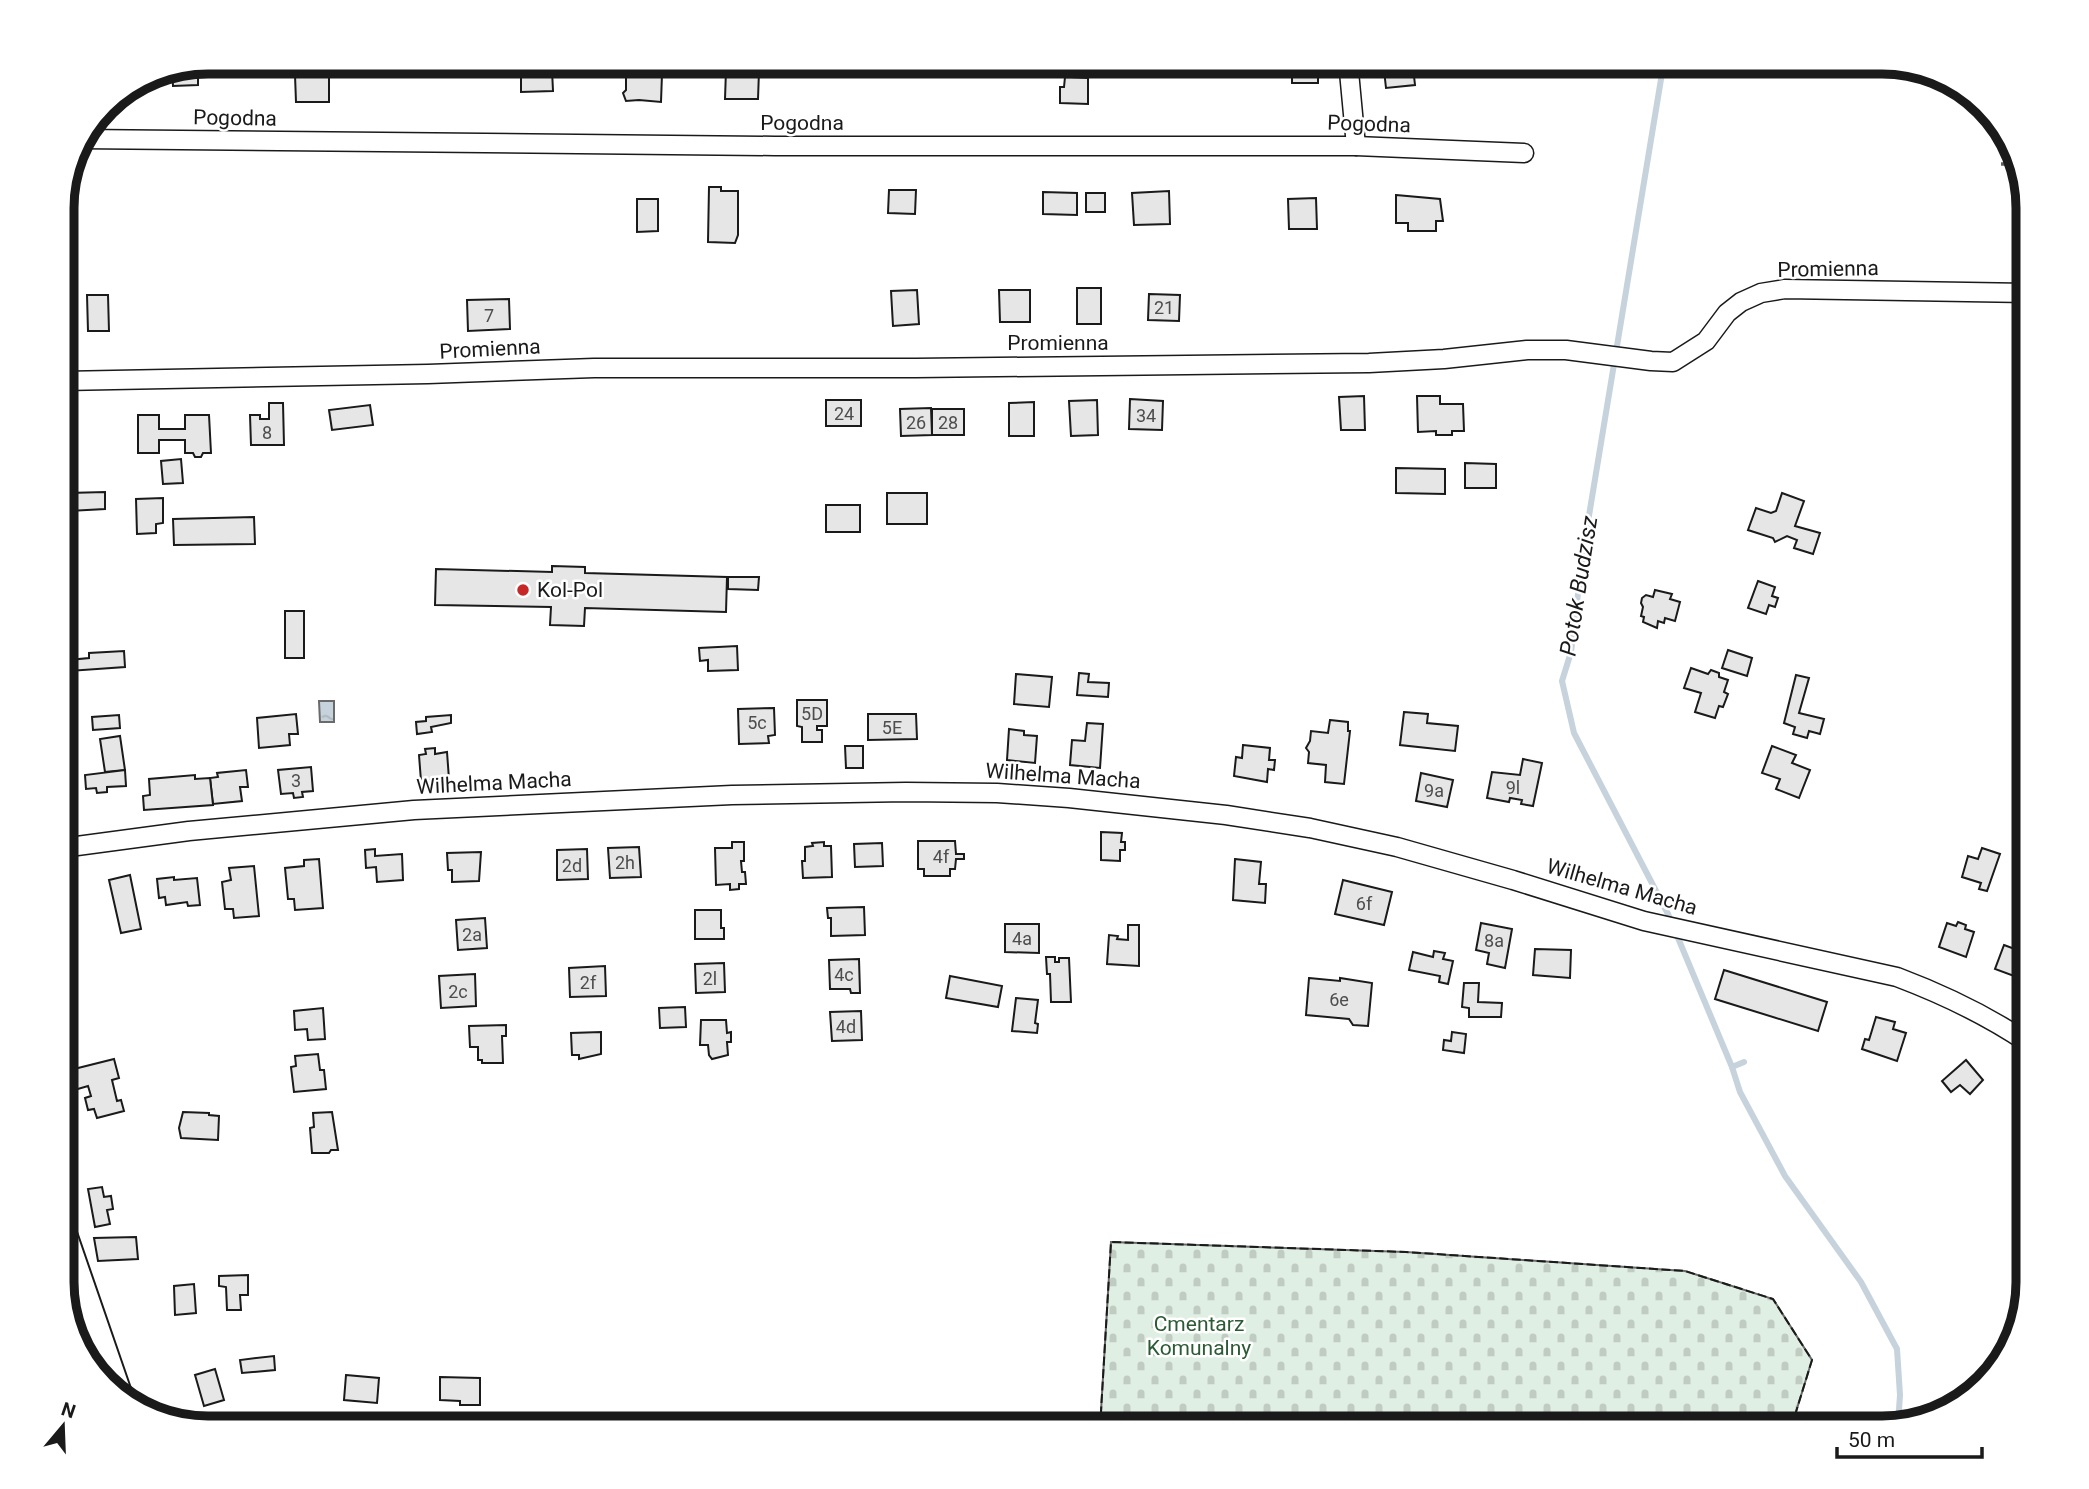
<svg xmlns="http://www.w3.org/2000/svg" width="2089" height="1489" font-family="Roboto,sans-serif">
<defs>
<pattern id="cemetery-stones" width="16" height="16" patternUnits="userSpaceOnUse" patternTransform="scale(1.75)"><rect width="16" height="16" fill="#e0efe3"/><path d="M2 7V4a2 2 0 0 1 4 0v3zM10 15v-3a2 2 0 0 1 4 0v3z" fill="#c0ccc2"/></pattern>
<pattern id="water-ripples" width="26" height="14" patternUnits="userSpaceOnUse" patternTransform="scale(1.75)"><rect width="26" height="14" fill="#c6d2dc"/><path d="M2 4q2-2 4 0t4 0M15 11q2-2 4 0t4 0" fill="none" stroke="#aab4bc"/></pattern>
</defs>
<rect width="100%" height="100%" fill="#fff"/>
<polygon fill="url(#cemetery-stones)" stroke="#6a6a6a" stroke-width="2" points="1111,1242 1406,1252 1685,1271 1773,1299 1812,1360 1791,1428 1100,1428"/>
<polygon fill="url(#water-ripples)" stroke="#6a6a6a" stroke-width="2" points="319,701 334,701 334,722 320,722"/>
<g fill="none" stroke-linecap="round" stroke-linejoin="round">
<g stroke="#c6d2dc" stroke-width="6">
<polyline points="1664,61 1583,552 1571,652 1562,681 1574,733 1668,914 1732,1067 1744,1062"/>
<polyline points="1732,1067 1740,1092 1785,1176 1861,1282 1897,1349 1900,1395 1898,1424"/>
</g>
</g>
<g fill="#e6e6e6" stroke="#1a1a1a" stroke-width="2">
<rect x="837" y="61" width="64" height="14"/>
<rect x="1292" y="61" width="26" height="22"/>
<polygon points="198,63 198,85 173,86 172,68"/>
<polygon points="1413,67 1415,85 1386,88 1384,70"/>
<polygon points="521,70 552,70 553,91 521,92"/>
<polygon points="726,70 759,71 758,99 725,99"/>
<polygon points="329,74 329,102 296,102 295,75"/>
<polygon points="626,74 662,74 661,102 639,100 626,101 623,93 626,90"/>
<polygon points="1065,77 1088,78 1088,104 1060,103 1060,87 1064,87"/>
<polygon points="72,158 76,158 75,207 62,207 62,198"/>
<polygon points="709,187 721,187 721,191 738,191 738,235 735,243 708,242"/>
<polygon points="889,190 916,190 915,214 888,213"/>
<polygon points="1169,191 1170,224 1134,225 1132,193"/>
<polygon points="1043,192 1077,193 1077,215 1043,214"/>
<rect x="1086" y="193" width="19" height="19"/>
<polygon points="2019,194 2025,195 2028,210 2020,210"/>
<polygon points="1396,195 1440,199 1443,221 1436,221 1436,231 1408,231 1408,223 1396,223"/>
<polygon points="1316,198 1317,229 1289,229 1288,199"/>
<polygon points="637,199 658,199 658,231 637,232"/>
<rect x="1077" y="288" width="24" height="36"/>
<polygon points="917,290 919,324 893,326 891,291"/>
<polygon points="999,290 1030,290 1030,322 1000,322"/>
<polygon points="1149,294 1180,295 1179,321 1148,320"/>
<polygon points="87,295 108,295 109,331 88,331"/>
<polygon points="509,299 510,329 468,331 467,300"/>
<polygon points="1364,396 1365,430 1341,430 1339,397"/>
<polygon points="1417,396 1440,396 1440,404 1463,404 1464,431 1452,431 1452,435 1436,435 1436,431 1418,432"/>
<polygon points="1130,399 1163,401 1162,430 1129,429"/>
<rect x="826" y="400" width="35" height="26"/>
<polygon points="1097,400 1098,435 1071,436 1069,401"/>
<polygon points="1034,402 1034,436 1009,436 1009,403"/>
<polygon points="269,403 283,403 284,445 251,445 250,415 260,415 260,419 269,419"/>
<polygon points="370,405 373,425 332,430 329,410"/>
<polygon points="931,408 932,435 901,436 900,409"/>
<rect x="932" y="409" width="32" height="26"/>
<polygon points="138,415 159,415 159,429 185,429 185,415 209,415 211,453 203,453 201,457 195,457 193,453 185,453 185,440 159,440 159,453 138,453"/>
<polygon points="181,459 183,483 163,484 161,461"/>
<polygon points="1465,463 1496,464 1496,488 1465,488"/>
<polygon points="1396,468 1445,469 1445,494 1396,493"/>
<polygon points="105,492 105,509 69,511 68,493"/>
<rect x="887" y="493" width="40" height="31"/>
<polygon points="1782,493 1804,501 1795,526 1820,533 1813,554 1794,548 1797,540 1787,536 1775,542 1773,538 1748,530 1756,508 1771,513 1776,511"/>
<polygon points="163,498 163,523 156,524 156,533 137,534 136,499"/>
<rect x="826" y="505" width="34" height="27"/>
<polygon points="254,517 255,544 174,545 173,519"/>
<polygon points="552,566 585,567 585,573 727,577 726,612 585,608 584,626 550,625 551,607 435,605 436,569 552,572"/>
<polygon points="728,577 759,577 758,590 728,589"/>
<polygon points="1758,581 1775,587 1772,596 1778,598 1775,607 1769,605 1766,614 1748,608"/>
<polygon points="1655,590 1672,594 1670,599 1680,602 1675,621 1665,618 1664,623 1658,621 1657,628 1643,622 1644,617 1641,616 1643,607 1641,603 1642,598 1646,595 1653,597"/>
<rect x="285" y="611" width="19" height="47"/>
<polygon points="737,646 738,670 708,671 708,660 700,661 699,648"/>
<polygon points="1728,650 1752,658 1747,676 1722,668"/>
<polygon points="124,651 125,667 69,671 69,660 89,658 89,653"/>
<polygon points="1691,668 1708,674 1711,670 1719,673 1719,677 1728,680 1724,692 1728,694 1723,707 1719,706 1715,718 1695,712 1701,693 1684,688"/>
<polygon points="1079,673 1089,674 1088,682 1109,683 1108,697 1077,695"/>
<polygon points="1016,674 1052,677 1049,707 1014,704"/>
<polygon points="1796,675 1809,678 1799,713 1824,719 1820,734 1809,731 1807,738 1793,734 1795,727 1784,723"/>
<polygon points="797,700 827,700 827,726 817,726 817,730 822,730 822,742 802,742 802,727 797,726"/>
<polygon points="774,708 775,735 768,736 769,743 739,744 738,709"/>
<polygon points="1404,712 1428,714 1427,723 1458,726 1455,751 1400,745"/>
<polygon points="296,714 298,734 289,734 290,745 259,748 257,718"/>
<polygon points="868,714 916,714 917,739 868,740"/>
<polygon points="119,715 120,728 93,730 92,717"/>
<polygon points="451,715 451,723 431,727 432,732 417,734 416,722 426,721 426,717"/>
<polygon points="1330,720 1348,722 1348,731 1350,731 1344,784 1325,782 1326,765 1308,763 1309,752 1306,748 1310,741 1311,731 1328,733"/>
<polygon points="1087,723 1103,724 1100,768 1070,765 1072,740 1085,741"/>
<polygon points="1009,729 1024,731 1024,735 1037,736 1035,763 1007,760"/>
<polygon points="120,736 125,770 105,772 100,739"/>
<polygon points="1243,745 1270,748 1269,760 1275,760 1274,770 1268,769 1267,782 1234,776 1236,757 1242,758"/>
<polygon points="845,746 863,746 863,768 846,768"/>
<polygon points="1772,746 1796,755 1792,763 1810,770 1799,798 1776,789 1780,779 1762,773"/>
<polygon points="435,748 435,754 447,752 449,779 421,781 419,755 426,754 425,749"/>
<polygon points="1523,759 1542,763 1533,806 1521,804 1522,800 1510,798 1509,802 1487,798 1492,772 1520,775"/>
<polygon points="311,767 313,791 302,792 303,797 294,798 293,793 281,794 278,770"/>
<polygon points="125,770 126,786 107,787 107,792 97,793 96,788 86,789 85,775"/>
<polygon points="246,770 248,787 240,787 242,801 213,804 210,778 218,777 217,773"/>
<polygon points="1421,773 1453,780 1447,807 1416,801"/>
<polygon points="195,775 195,779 210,778 213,805 144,810 143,796 150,795 149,779"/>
<polygon points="62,792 69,793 69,810 62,810 62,823"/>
<polygon points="1101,832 1122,833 1121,842 1125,842 1125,850 1120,850 1120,861 1101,860"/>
<polygon points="918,841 955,841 956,854 964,854 964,859 956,859 955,869 950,869 950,876 924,876 924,869 918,869"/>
<polygon points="732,842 744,842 744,861 741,861 742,872 745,872 746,884 739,884 739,889 730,890 730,884 716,885 715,848 732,848"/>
<polygon points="824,842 824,846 831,846 832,877 803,878 802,861 805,861 805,847 813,846 812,843"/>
<polygon points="882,843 883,866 855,867 854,844"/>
<polygon points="639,847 641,877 610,878 608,848"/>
<polygon points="1982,848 2000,854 1987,891 1979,889 1981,883 1962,877 1968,856 1978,859"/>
<polygon points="375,849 375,856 402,854 403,880 377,882 376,867 366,868 365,850"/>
<polygon points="587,849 588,879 557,880 557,850"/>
<polygon points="481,852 479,881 452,882 452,870 448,870 447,853"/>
<polygon points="319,859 323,908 295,910 294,899 288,899 285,868 304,866 304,860"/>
<polygon points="1235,859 1261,862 1259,884 1266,884 1265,903 1233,900"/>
<polygon points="254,866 259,916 234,918 233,909 225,909 222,882 231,880 229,868"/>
<polygon points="130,875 141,929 121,933 109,880"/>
<polygon points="174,877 174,880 197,878 200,905 188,906 187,902 166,905 165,897 159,898 157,879"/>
<polygon points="1343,880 1392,892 1384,925 1335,914"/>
<polygon points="864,907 865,935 831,936 831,918 828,918 827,908"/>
<polygon points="695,910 721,910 721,928 724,928 724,939 695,939"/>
<polygon points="485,918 487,948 458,950 456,920"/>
<polygon points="1958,922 1966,925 1965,929 1974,932 1966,957 1939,947 1947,923 1956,926"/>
<polygon points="1481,923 1512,929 1505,968 1487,964 1489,953 1476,950"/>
<polygon points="1005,924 1039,924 1039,953 1005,952"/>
<polygon points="1128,925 1139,925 1139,966 1107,964 1109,935 1118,936 1117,939 1128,940"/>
<polygon points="2004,945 2023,952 2014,976 1995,969"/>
<polygon points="1535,949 1571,950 1570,978 1533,975"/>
<polygon points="1434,951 1445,953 1443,959 1453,961 1448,984 1439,982 1440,976 1409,970 1413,952 1433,957"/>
<polygon points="1046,957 1055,957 1055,962 1059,962 1059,958 1069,958 1071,1002 1051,1002 1050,974 1047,974"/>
<polygon points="859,959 860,993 851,993 850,989 830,989 829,960"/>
<polygon points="724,963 725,992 696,993 695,964"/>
<polygon points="605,966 606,996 570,997 569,968"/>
<polygon points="1724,970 1827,1002 1818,1031 1715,999"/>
<polygon points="64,971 70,997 62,999 62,972"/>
<polygon points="475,974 476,1006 441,1008 439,976"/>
<polygon points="950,976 1002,986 998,1007 946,998"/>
<polygon points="1309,978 1340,981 1340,978 1372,983 1368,1026 1353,1025 1349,1019 1306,1015"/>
<polygon points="1464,983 1479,983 1478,1002 1502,1003 1501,1017 1469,1017 1469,1008 1462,1007"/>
<polygon points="1016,998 1038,1000 1035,1023 1038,1024 1037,1033 1012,1031"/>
<polygon points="685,1007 686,1027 660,1028 659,1008"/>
<polygon points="323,1008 325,1039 308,1040 307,1029 295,1030 294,1011"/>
<polygon points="861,1011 862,1040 832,1041 830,1012"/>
<polygon points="1876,1017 1895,1022 1893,1029 1906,1033 1897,1061 1862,1049 1865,1039 1869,1040"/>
<polygon points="701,1020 726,1020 727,1033 731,1032 731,1042 727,1042 728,1055 712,1059 709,1055 708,1045 700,1045"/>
<polygon points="506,1025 506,1036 502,1036 503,1063 482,1063 482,1060 478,1060 478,1047 470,1047 469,1026"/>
<polygon points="601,1032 601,1054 579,1059 579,1055 572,1055 571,1033"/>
<polygon points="1452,1032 1466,1034 1464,1053 1443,1050 1444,1040 1451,1041"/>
<polygon points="318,1054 320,1070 324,1070 326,1089 294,1092 291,1067 296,1066 295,1056"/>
<polygon points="114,1059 119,1078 112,1080 117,1101 121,1100 124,1111 97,1118 94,1109 88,1110 85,1098 91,1096 88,1086 71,1091 66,1071"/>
<polygon points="1966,1060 1983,1080 1970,1094 1960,1085 1951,1092 1942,1081"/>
<polygon points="183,1112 209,1113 209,1115 219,1116 218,1140 181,1138 179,1128"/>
<polygon points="332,1112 338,1150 331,1150 329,1153 312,1153 310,1128 314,1127 313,1113"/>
<polygon points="102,1187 104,1197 111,1196 113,1209 107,1210 110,1224 95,1227 88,1189"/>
<polygon points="136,1237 138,1259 98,1261 94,1238"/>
<polygon points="248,1275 248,1295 240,1295 241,1310 227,1310 226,1287 219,1286 219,1276"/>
<polygon points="194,1284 196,1313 175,1315 174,1286"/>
<polygon points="274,1356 275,1370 242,1373 240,1360"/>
<polygon points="215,1369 224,1400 204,1406 195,1375"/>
<polygon points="346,1375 379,1378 377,1403 344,1400"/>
<polygon points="440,1377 480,1378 480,1405 460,1405 460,1401 440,1400"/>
<polygon points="341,1414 368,1415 367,1428 341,1428"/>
<polygon points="392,1416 408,1417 408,1428 391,1428"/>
</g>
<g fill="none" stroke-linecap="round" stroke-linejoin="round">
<defs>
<g id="street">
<polyline points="1348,61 1356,146"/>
<polyline points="80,139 775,146 1356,146 1524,153"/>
<polyline points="62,381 428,374 594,368 916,368 1369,363 1444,359 1527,350 1566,350 1651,361 1673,362 1706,341 1727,313 1741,302 1761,293 1785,289 2028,293"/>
<path d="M 62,848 L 189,831 L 414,810 L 732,795 L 906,792 L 997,793 L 1069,798 L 1226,815 L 1310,828 L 1397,847 L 1513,880 L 1644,921 L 1897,977 C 1942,994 1988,1016 2028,1043"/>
</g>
<polyline id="secondary" points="62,1228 121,1399"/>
</defs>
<use href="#street" stroke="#1a1a1a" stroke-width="21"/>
<use href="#secondary" stroke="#1a1a1a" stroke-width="28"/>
<polyline stroke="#5f5f5f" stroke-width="3.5" stroke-dasharray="5 3.5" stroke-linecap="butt" points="2001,164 2018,164"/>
<use href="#street" stroke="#fff" stroke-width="18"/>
<use href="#secondary" stroke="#fff" stroke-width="24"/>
<polyline stroke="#1a1a1a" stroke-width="2" stroke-dasharray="9 3.5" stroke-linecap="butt" points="1100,1428 1111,1242 1406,1252 1685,1271 1773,1299 1812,1360 1791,1428"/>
</g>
<circle fill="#c62828" stroke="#fff" stroke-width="2.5" cx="523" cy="590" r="7"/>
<g text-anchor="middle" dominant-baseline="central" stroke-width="5" stroke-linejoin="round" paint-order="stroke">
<g font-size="18" fill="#4d4d4d">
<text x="1164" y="307">21</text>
<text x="489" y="315">7</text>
<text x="844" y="413">24</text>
<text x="1146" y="415">34</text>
<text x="916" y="422">26</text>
<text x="948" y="422">28</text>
<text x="267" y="432">8</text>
<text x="812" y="713">5D</text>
<text x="757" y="722">5c</text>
<text x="892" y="727">5E</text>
<text x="296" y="780">3</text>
<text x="1513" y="787">9l</text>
<text x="1434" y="790">9a</text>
<text x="941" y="856">4f</text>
<text x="625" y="862">2h</text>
<text x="572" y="865">2d</text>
<text x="1364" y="903">6f</text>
<text x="472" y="934">2a</text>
<text x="1022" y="938">4a</text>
<text x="1494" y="940">8a</text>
<text x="844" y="974">4c</text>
<text x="710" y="978">2l</text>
<text x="588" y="982">2f</text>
<text x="458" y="991">2c</text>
<text x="1339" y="999">6e</text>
<text x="846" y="1026">4d</text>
</g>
<g font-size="21" fill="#1a1a1a" stroke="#fff">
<text transform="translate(235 118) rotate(1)">Pogodna</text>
<text x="802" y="123">Pogodna</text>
<text transform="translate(1369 124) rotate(2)">Pogodna</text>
<text transform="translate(1828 269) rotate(-1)">Promienna</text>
<text x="1058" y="343">Promienna</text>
<text transform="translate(490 349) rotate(-3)">Promienna</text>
<text transform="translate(1063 776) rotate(4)">Wilhelma Macha</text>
<text transform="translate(494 783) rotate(-3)">Wilhelma Macha</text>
<text transform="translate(1622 887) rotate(16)">Wilhelma Macha</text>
</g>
<g font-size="21" fill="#1a1a1a" stroke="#fff" text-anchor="start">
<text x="537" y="590">Kol-Pol</text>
</g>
<g font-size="21" fill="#2b5a34" stroke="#fff">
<text x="1199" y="1324">Cmentarz<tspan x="1199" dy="24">Komunalny</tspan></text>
</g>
<g font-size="23" font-style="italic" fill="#1a1a1a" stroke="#fff">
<text transform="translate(1579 586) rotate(-81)">Potok Budzisz</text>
</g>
</g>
<path d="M0 0H2089V1489H0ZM208 74H1882A134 134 0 0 1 2016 208V1282A134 134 0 0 1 1882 1416H208A134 134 0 0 1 74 1282V208A134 134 0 0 1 208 74Z" fill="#fff" fill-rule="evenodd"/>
<path fill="none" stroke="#1a1a1a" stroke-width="9" d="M208 74H1882A134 134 0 0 1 2016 208V1282A134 134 0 0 1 1882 1416H208A134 134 0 0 1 74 1282V208A134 134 0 0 1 208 74Z"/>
<g transform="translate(63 1426) rotate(19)" stroke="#ffffff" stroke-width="5" paint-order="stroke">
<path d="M0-5L12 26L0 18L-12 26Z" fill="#1a1a1a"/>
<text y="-10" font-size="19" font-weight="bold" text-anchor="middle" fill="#1a1a1a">N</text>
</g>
<path d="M1837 1447v10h145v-10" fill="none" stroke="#1a1a1a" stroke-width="3.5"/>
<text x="1848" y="1447" font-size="21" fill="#1a1a1a" stroke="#ffffff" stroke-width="5" paint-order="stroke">50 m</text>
</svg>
